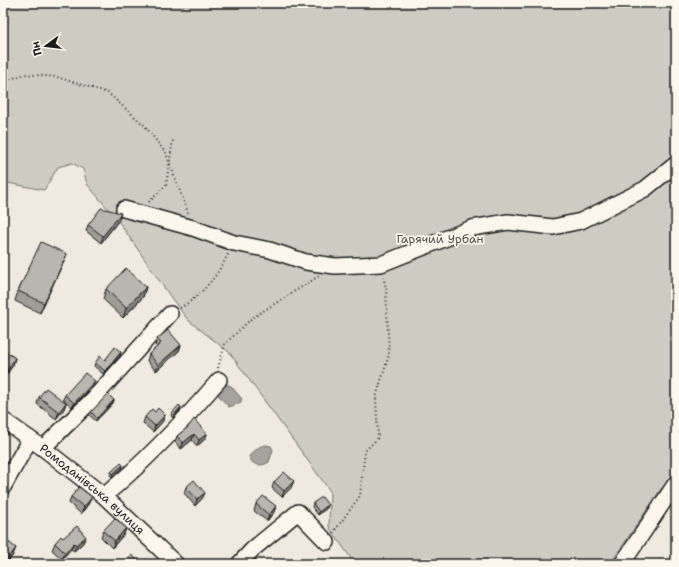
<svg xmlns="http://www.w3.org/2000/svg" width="679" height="567" font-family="'Shantell Sans',sans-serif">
<rect width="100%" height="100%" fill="#eeeadf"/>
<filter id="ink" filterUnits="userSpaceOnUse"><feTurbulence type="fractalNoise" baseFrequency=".025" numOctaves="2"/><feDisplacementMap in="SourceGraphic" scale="8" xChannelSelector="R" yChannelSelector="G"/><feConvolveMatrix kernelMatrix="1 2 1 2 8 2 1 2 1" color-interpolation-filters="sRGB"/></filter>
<g filter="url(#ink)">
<polygon fill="#ceccc2" stroke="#75746f" points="3,3 676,3 676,478 661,489 610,564 355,564 329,527 330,491 229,352 188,320 172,299 119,222 87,184 83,169 72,163 58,167 44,190 3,182"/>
<g fill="#a6a39d" stroke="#6f6d69">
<polygon points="225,384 231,386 242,399 240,403 229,407 219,396 218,392"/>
<path d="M 265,445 L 271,446 L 273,450 L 269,462 C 262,467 251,466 249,456 L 259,447 Z"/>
</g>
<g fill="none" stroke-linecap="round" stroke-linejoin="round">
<defs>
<g id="minor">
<polyline points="124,209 193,228 234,243 270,250 306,262 335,266 381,264 472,228 508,222 553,227 581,221 645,189 676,164"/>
<path id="s1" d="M 3,420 L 43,448 L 104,496 L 176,564"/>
<polyline points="43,448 93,399 170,314"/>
<polyline points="3,487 30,439"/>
<path d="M 104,496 C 146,461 183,422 219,380"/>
<polyline points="239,564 253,549 298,512 327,542"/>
<polyline points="622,564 676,483"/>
</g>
</defs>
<use href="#minor" stroke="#1c1c1c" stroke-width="18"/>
<g stroke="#1c1c1c" stroke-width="2" stroke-dasharray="1 3" stroke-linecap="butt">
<polyline points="3,82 25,74 57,77 108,93 144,125 166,153 188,213"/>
<polyline points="149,202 166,185 173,140"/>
<path d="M 180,308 C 202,295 217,277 228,254"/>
<polyline points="218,368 225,344 252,318 319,276"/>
<polyline points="333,533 360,496 365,451 378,438 376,397 389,355 386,289 383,275"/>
</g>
<use href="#minor" stroke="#fbf7ec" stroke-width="15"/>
</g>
<g fill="#9f9d96" stroke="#1c1c1c">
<polygon points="119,220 101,243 86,231 88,225"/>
<polygon points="67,254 63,263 40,313 15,301 18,291"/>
<polygon points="146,287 143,297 123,318 103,299 106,289"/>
<polygon points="157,339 181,345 179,351 156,371 147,361 149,354 157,347 155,345"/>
<polygon points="3,350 15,358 13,365 3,380"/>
<polygon points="120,356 103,374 94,366 95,363"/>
<polygon points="93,386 72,407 63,399 65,395"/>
<polygon points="39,397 66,403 64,409 56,419 37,404"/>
<polygon points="114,400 113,403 96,421 89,415 91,412"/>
<polygon points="181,407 180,410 173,418 171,416 172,413"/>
<polygon points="165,415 163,421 153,432 143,423 145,417"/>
<polygon points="188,427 207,434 205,439 197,446 192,440 181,449 175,442 177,436"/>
<polygon points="122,469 112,477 110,475 111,472"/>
<polygon points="274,482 291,488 282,497 272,488"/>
<polygon points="186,487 202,499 195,506 184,493"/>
<polygon points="71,497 89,503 81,514 69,503"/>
<polygon points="313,503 328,505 327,508 318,515 312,507"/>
<polygon points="256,504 276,506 274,512 267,521 254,511"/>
<polygon points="126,528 124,534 112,548 101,537 103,531"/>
<polygon points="63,538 83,543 74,551 71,549 62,559 52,550 55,543"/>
<polygon points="3,544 13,555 7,563 3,560"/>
</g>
<g fill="#827f7a" stroke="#1c1c1c">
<polygon points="121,213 119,220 101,243 103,236"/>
<polygon points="67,254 63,263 40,313 44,303"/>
<polygon points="146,287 143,297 123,318 126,308"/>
<polygon points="181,345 179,351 156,371 158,365"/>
<polygon points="121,352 120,356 103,374 105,371"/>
<polygon points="15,358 13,365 3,380 5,374"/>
<polygon points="95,381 93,386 72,407 74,403"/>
<polygon points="114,400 113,403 96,421 97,418"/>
<polygon points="66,403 64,409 56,419 59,412"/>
<polygon points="181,407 180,410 173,418 174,415"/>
<polygon points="165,415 163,421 153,432 155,426"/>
<polygon points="194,434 192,440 181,449 183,443"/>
<polygon points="207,434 205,439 197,446 199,440"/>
<polygon points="123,465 122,469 112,477 113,474"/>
<polygon points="294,481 291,488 282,497 284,491"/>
<polygon points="205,493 202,499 195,506 197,499"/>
<polygon points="92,497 89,503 81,514 84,507"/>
<polygon points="328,505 327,508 318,515 319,512"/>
<polygon points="276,506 274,512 267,521 269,515"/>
<polygon points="126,528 124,534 112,548 115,541"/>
<polygon points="86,537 83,543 74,551 76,545"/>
<polygon points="74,543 71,549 62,559 65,553"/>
<polygon points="16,548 13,555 7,563 9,557"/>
</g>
<g fill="#b9b6af" stroke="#1c1c1c">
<polygon points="101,208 121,213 103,236 88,225"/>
<polygon points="41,242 67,254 44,303 18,291"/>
<polygon points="126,268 146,287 126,308 106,289"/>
<polygon points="168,330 181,345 158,365 149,354 161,343 157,339"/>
<polygon points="115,347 121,352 105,371 95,363 100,356 105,360"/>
<polygon points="3,350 15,358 5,374 3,373"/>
<polygon points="85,373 95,381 74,403 65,395"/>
<polygon points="46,388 66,403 59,412 39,397"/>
<polygon points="108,394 114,400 97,418 91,412"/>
<polygon points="179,405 181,407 174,415 172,413"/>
<polygon points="158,408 165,415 155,426 145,417 152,409 155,412"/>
<polygon points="194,419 207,434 199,440 194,434 183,443 177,436 188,427"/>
<polygon points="121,463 123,465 113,474 111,472"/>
<polygon points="284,472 294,481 284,491 274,482"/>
<polygon points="194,480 205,493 197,499 186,487"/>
<polygon points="79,487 92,497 84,507 71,497"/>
<polygon points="263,496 276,506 269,515 256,504"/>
<polygon points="322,497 328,505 319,512 313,503"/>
<polygon points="115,518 126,528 115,541 103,531"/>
<polygon points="77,526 86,537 76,545 74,543 65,553 55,543 61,536 63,538"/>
<polygon points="6,540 16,548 9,557 3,552 3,544"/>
<polygon points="131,555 142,564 129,564 126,561"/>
</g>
</g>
<g text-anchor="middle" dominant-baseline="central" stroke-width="3.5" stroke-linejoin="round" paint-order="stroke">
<g font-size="12" fill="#51514e" stroke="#fbf7ec">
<text x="440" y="239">Гарячий Урбан</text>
</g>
<g font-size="12" fill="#1c1c1c" stroke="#fbf7ec">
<text stroke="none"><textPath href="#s1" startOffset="113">Ромоданівська вулиця</textPath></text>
</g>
</g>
<rect width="679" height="567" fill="none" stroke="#fbf7ec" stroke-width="16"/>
<rect x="8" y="8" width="663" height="551" fill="none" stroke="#1c1c1c" stroke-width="1.5" filter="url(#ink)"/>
<g transform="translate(46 46) rotate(255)" stroke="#fbf7ec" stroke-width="3" paint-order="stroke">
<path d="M0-3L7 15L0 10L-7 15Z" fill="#1c1c1c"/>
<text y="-6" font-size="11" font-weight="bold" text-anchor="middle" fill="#1c1c1c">Пн</text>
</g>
</svg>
